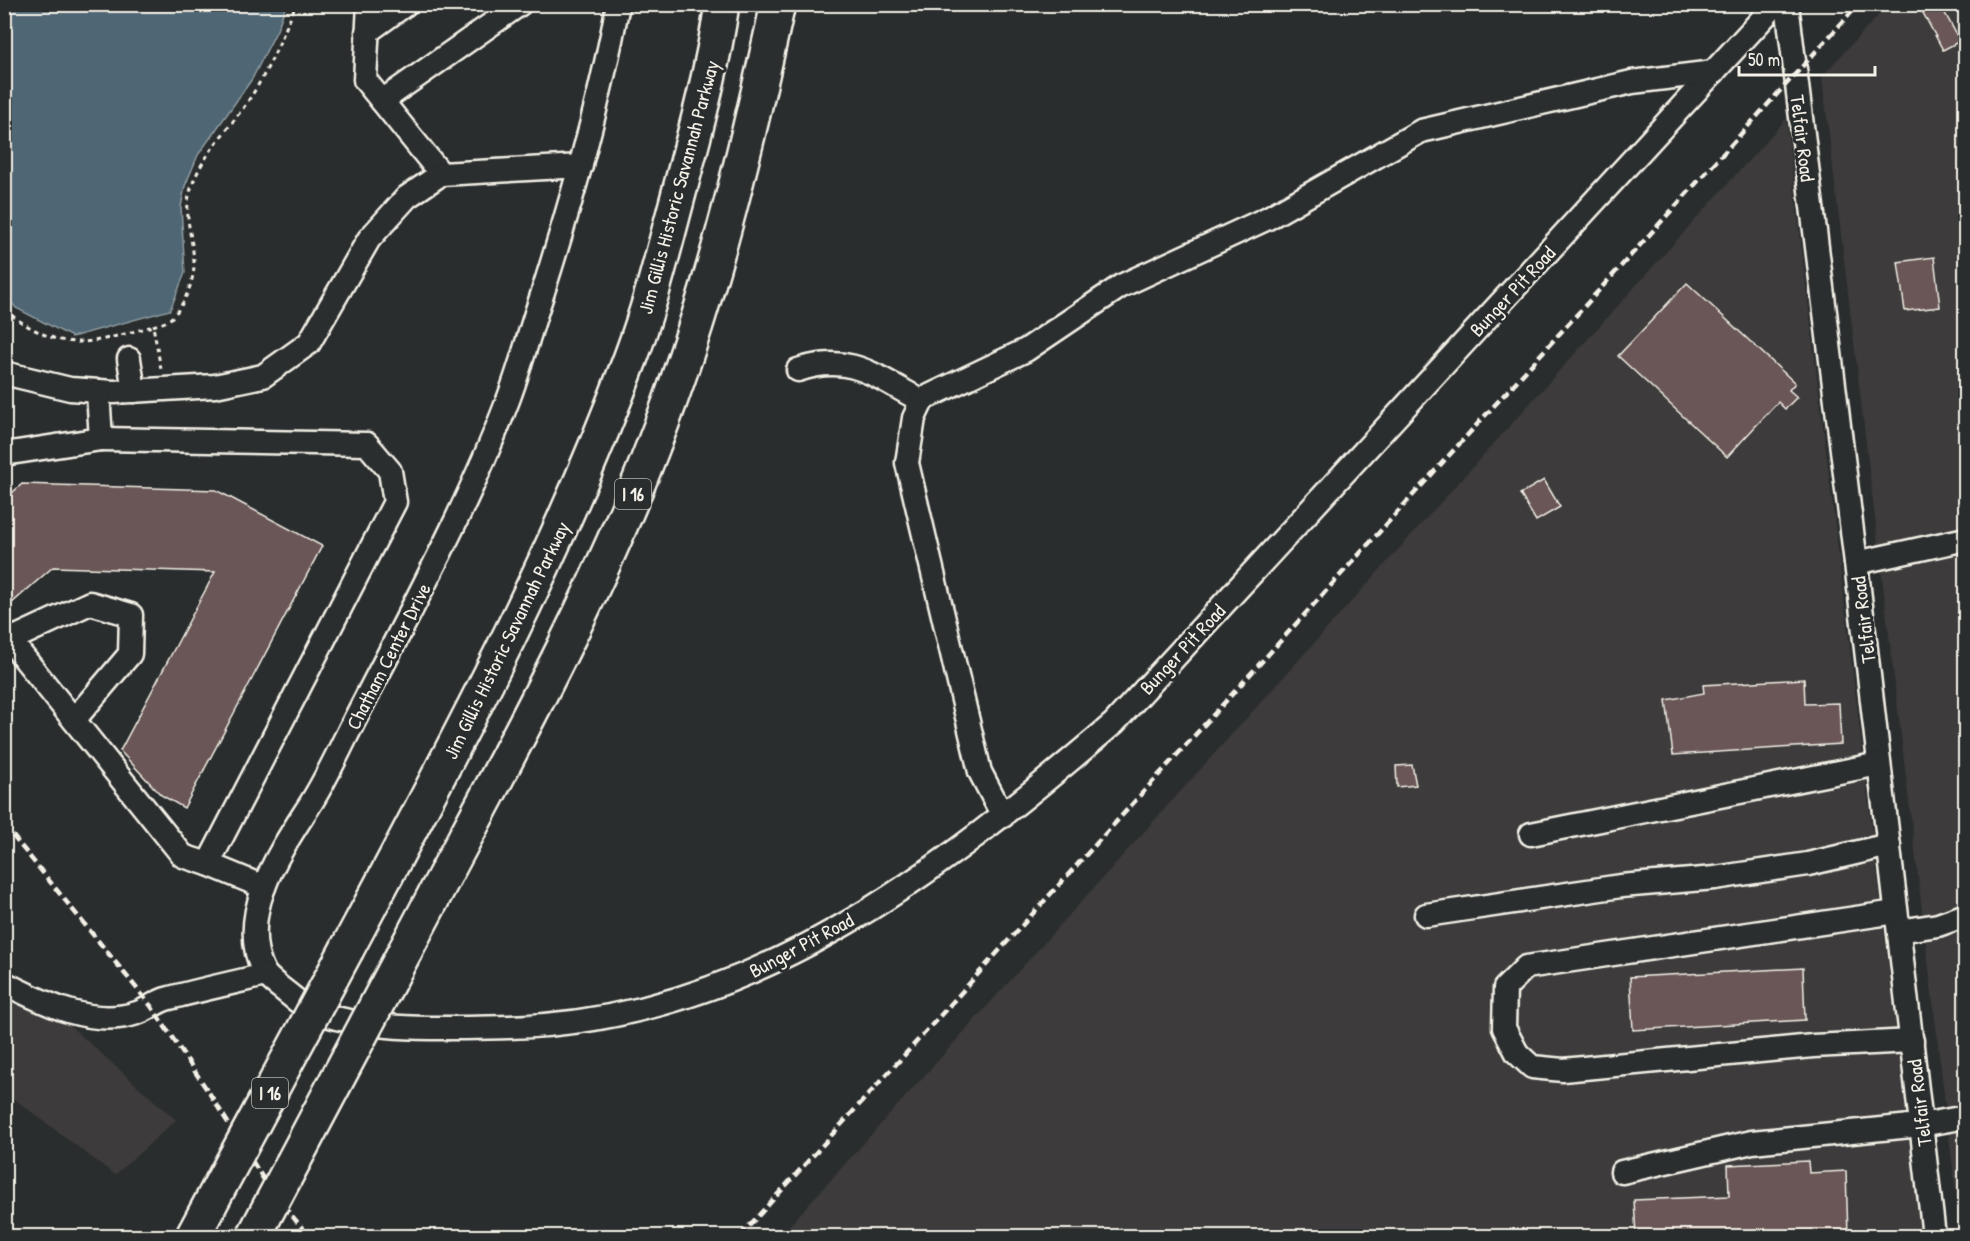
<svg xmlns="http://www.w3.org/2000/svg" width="1970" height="1241" font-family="'Patrick Hand',sans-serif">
<rect width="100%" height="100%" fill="#2a2d2e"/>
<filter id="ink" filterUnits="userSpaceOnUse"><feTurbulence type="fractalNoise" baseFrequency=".0167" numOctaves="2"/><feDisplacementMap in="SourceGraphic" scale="12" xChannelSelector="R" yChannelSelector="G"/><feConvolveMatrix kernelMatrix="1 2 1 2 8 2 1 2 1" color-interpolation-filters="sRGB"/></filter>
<g filter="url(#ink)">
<g fill="#3d3a3a">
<polygon points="1888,5 1965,5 1965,1236 1961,1236 1822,76"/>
<polygon points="1786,119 1921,1236 780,1236 1070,914"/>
<polygon points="4,967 176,1120 115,1175 5,1092"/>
</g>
<polygon fill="#4f6674" stroke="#919ea2" stroke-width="1.5" points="5,4 286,5 277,30 252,79 198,155 185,186 181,207 185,273 170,310 72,337 16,308 5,295"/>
<g fill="#6a5757" stroke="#f4f1e8" stroke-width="1.5">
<polygon points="1934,4 1940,4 1960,41 1943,50 1922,11"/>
<polygon points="1934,257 1940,307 1905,311 1898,262"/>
<polygon points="1687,283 1795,383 1789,390 1797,397 1785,409 1778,402 1727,457 1618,356"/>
<polygon points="1544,480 1560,507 1536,521 1520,494"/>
<polygon points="22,484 216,490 322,546 184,808 161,795 120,751 215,572 53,567 4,610 4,500"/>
<polygon points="1804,679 1805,704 1839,703 1841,744 1673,755 1666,700 1704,693 1703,685"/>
<polygon points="1412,765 1416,785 1397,787 1396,766"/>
<polygon points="1803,968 1805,1020 1633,1030 1630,977"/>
<polygon points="1808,1161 1809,1173 1846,1171 1848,1236 1636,1236 1634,1200 1729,1196 1728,1165"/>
</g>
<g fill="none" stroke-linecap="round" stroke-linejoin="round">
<defs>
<g id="minor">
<polyline points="369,4 365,80 441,174"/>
<path d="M 618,4 C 600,103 572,200 542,295 C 530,330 521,366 508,400 C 464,516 403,624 347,735 C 335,759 324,783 309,806 C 280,851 235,916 264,972 C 269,980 279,986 286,992 C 294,998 301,1005 310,1009 C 363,1033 450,1028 509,1027 C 749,1022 940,872 1114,723 L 1776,4"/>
<polyline points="1787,4 1856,563 1934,1236"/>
<polyline points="367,32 406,4"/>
<polyline points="382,101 520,4"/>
<polyline points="129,359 134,391"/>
<path d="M 798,370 C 851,352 876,377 922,401"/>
<polyline points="4,373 70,389 114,392 215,386 263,376 309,343 369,239 407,197 441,174 581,166"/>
<polyline points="98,392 101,439 367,444 390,471 395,502 208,864 264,887"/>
<polyline points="4,454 101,439"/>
<polyline points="1856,563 1966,539"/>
<polyline points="4,633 183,856 208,864"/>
<polyline points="10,640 90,603 131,615 130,654 74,720"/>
<polyline points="1003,816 980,772 907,463 914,418 923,399 1026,350 1121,286 1268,218 1421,131 1632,82 1714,72"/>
<polyline points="1531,834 1879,764"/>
<polyline points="1896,912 1526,967 1505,988 1504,1028 1517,1053 1532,1067 1563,1070 1813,1046 1912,1041"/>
<polyline points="1426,915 1621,886 1715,878 1808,864 1889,845"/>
<polyline points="1899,931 1938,925 1966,915"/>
<path d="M 4,983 C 44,1003 92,1028 137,1013 C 147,1010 156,1002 166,999 C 199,990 232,983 265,975"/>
<polyline points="1622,1172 1752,1142 1921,1125 1966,1117"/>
</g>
<g id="highway">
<path d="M 347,949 C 451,754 554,563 631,357 C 651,303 665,245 680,189 C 696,129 713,67 722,4"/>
<path d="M 405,951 C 491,786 585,623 652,449 C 709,305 745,155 778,4"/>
</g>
</defs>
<use href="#minor" stroke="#f4f1e8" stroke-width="27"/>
<use href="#highway" stroke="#f4f1e8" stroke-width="38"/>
<g stroke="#f4f1e8" stroke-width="3" stroke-dasharray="4.5 4.5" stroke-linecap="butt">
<path d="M 4,310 C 65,355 85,345 153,326 L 161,369"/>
<path d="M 153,326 C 158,324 166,323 170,319 C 183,308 194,282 194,265 C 194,241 183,217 190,192 C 200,155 232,127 252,95 C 270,67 283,35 296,4"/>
</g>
<use href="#minor" stroke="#2a2d2e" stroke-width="22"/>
<use href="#highway" stroke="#2a2d2e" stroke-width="33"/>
<g stroke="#f4f1e8" stroke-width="4.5" stroke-dasharray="9 4.5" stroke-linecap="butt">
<polyline points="4,825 151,1006 208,1091 271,1191 309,1236"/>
<polyline points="740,1236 1859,4"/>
</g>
<defs>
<g id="highway-bridge">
<polyline points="193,1236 347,949"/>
<polyline points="254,1236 405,951"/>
</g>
</defs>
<use href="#highway-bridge" stroke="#f4f1e8" stroke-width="38" stroke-linecap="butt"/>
<use href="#highway-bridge" stroke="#2a2d2e" stroke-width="33"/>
</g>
</g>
<g text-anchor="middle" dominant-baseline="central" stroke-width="6" stroke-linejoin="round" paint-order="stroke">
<g fill="#2a2d2e" stroke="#b7b6b0" stroke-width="1.5">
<rect x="615" y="479" width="36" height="30" rx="4.5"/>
<rect x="252" y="1078" width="36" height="30" rx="4.5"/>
</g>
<g font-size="18" font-weight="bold" fill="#f4f1e8">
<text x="633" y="494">I 16</text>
<text x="270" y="1093">I 16</text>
</g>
<g font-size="20" fill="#f4f1e8" stroke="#2a2d2e">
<text transform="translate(1803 138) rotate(83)">Telfair Road</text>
<text transform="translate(678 187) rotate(-75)">Jim Gillis Historic Savannah Parkway</text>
<text transform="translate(1512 291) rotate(-47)">Bunger Pit Road</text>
<text transform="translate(1863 620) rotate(-97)">Telfair Road</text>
<text transform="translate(506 640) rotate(-64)">Jim Gillis Historic Savannah Parkway</text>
<text transform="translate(1182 649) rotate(-47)">Bunger Pit Road</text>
<text transform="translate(388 656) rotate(-63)">Chatham Center Drive</text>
<text transform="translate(801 945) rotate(-28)">Bunger Pit Road</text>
<text transform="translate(1919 1103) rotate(-97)">Telfair Road</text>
</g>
</g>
<rect width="1970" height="1241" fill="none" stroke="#2a2d2e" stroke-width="24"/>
<rect x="12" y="12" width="1946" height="1217" fill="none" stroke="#f4f1e8" stroke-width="2" filter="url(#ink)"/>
<path d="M1739 66v9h136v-9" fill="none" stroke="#f4f1e8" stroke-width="3"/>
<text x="1748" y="66" font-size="18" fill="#f4f1e8" stroke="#2a2d2e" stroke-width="4.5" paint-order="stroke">50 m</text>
</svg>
